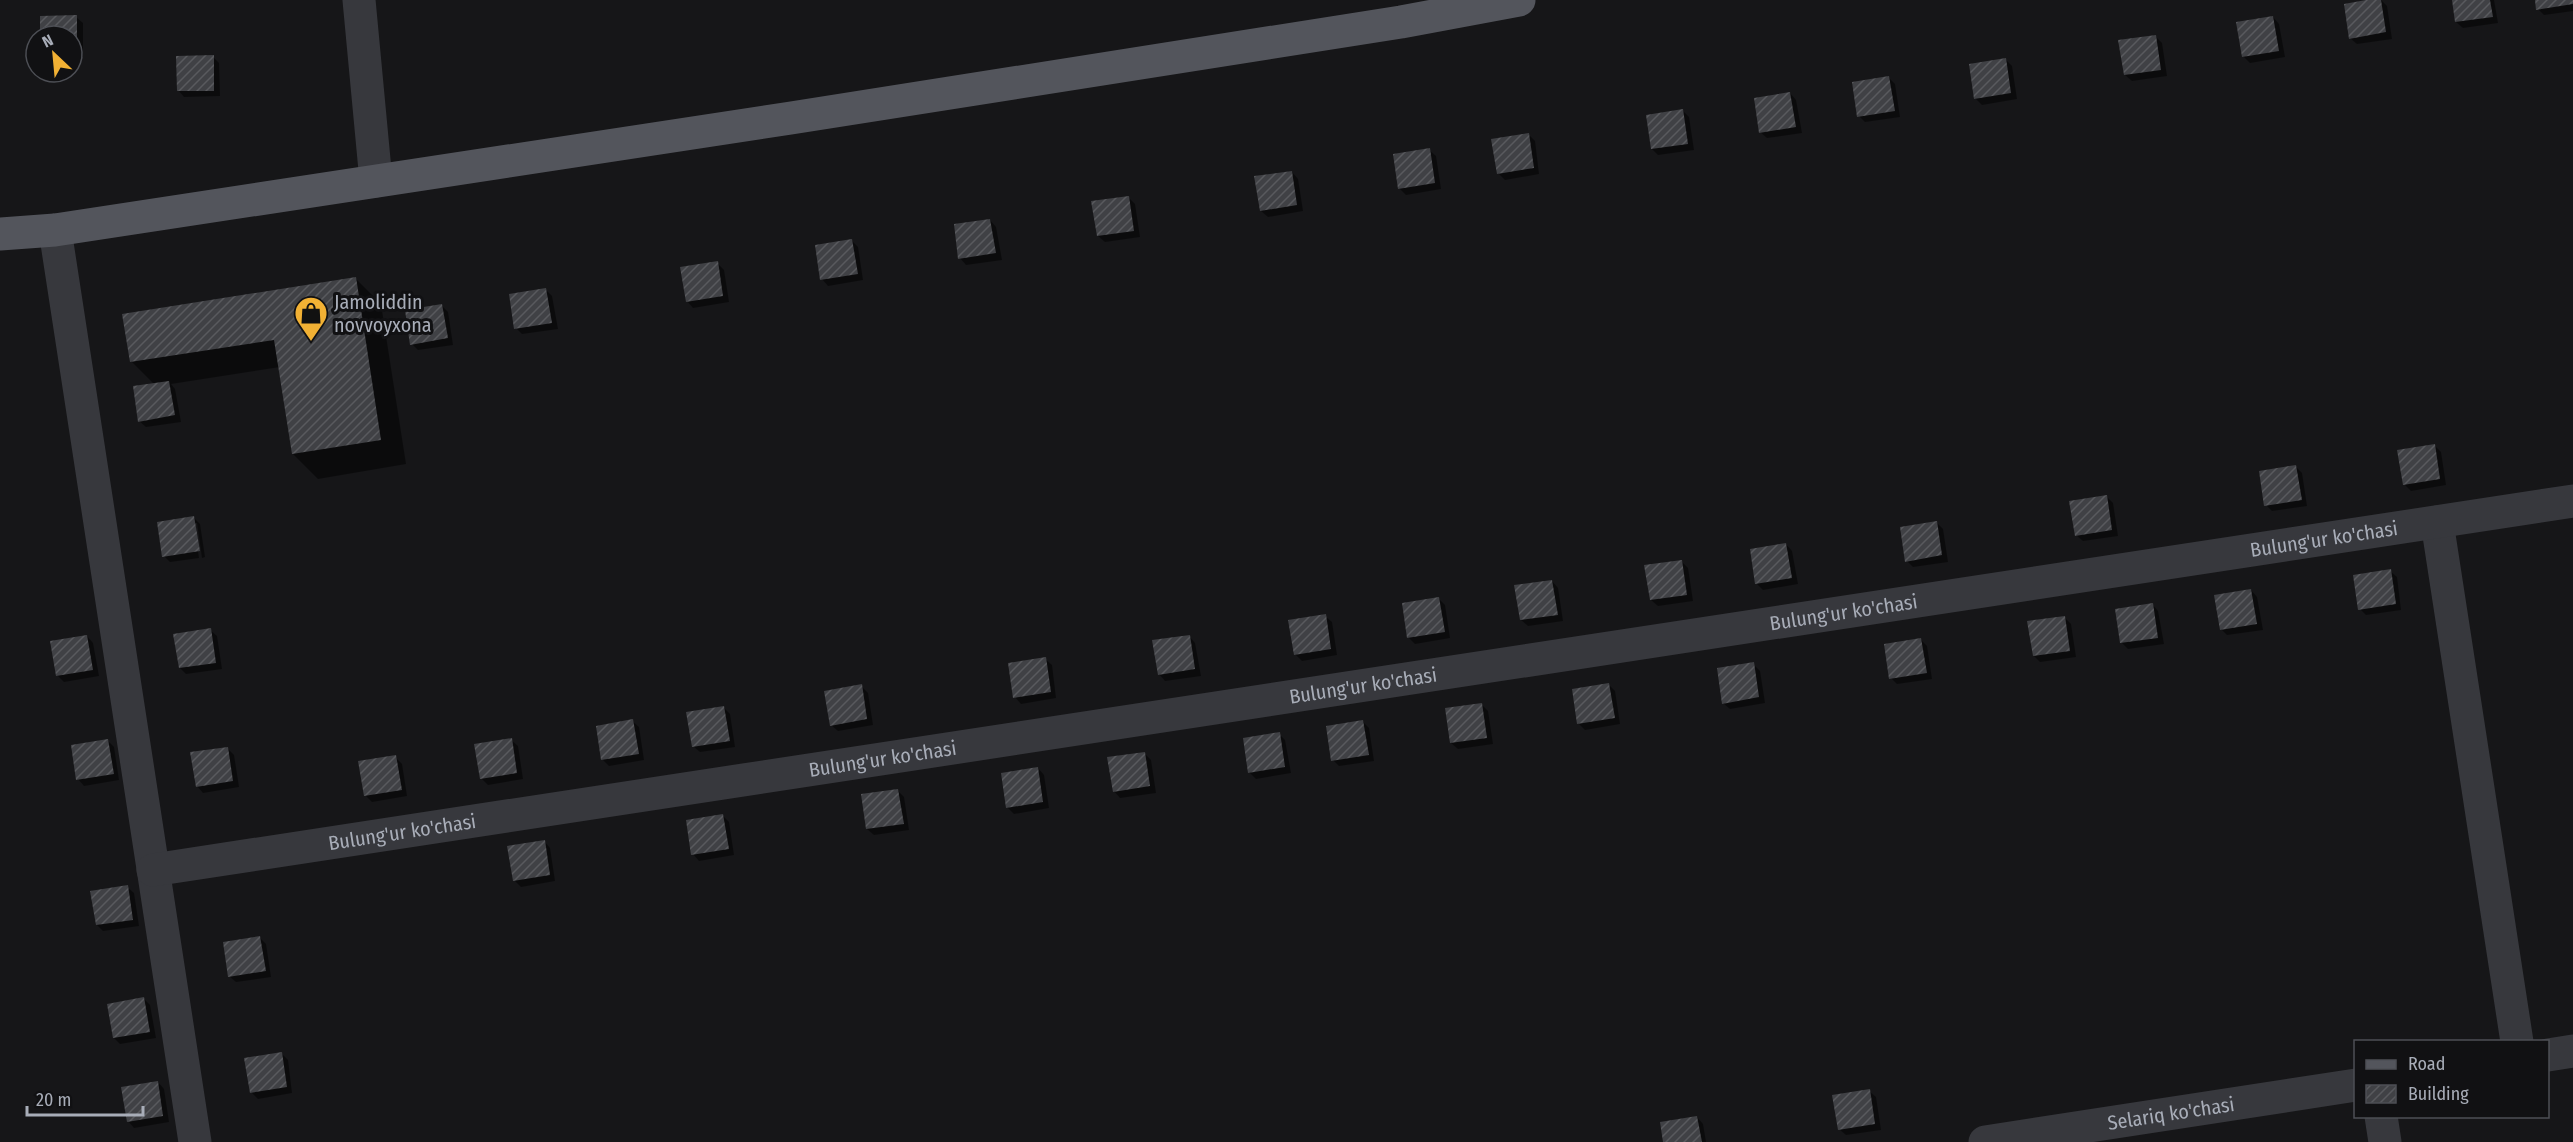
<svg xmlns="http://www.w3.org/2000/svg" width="2573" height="1142" font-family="'Fira Sans Condensed',sans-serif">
<defs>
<pattern id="building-hatch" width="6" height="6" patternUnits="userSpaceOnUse" patternTransform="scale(1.5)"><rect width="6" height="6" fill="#404145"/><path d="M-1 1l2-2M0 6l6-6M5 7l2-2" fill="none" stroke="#595a5e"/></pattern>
</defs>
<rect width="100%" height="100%" fill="#161618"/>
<g fill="#0007">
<polygon points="2375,0 2381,0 2387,6 2392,39 2357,44 2350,38"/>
<polygon points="2453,0 2494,0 2498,23 2463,28 2456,22"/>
<polygon points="2537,0 2573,0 2573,11 2544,15 2538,9"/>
<polygon points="76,17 83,23 83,57 72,57 72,36 41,36"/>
<polygon points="2273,17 2279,24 2285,57 2250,63 2243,56"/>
<polygon points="2155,36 2162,43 2167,76 2132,81 2125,75"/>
<polygon points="213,57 219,63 220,96 184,97 178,90"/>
<polygon points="2006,60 2012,66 2017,99 1982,105 1975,98"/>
<polygon points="1889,78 1895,84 1900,117 1865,122 1859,116"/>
<polygon points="1790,93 1796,100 1802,133 1767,138 1760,132"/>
<polygon points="1682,110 1689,117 1694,150 1658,155 1652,149"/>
<polygon points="1528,134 1535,141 1539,174 1505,180 1498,173"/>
<polygon points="1429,150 1436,156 1441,189 1406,195 1399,188"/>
<polygon points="1292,172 1298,179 1303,211 1268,217 1261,211"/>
<polygon points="1128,197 1135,204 1140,237 1105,242 1098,236"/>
<polygon points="990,220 996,227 1002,260 966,265 960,258"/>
<polygon points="852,241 858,247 863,280 828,286 822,279"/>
<polygon points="717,263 724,270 729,302 693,308 687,301"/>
<polygon points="355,278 381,304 406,464 318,479 293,454 280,367 171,384 175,389 181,422 146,427 139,421 154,384 131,361"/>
<polygon points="546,290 552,296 558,329 522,334 516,328"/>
<polygon points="442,306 448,312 453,345 418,350 412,344"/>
<polygon points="2434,445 2441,452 2446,485 2411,491 2404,484"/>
<polygon points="2296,467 2302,473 2307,506 2272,511 2266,505"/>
<polygon points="2106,496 2113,503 2118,536 2083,541 2076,535"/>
<polygon points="194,518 200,524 205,557 202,558 197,523 194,523 199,558 170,562 164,556"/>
<polygon points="1936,522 1943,529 1948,562 1913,567 1907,561"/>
<polygon points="1786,544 1792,551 1798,584 1763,590 1756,583"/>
<polygon points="1681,561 1688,568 1693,601 1658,606 1651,600"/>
<polygon points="2390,571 2397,577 2401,610 2366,615 2360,609"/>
<polygon points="1552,581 1558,588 1563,621 1528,626 1521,620"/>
<polygon points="2251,590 2257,597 2263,630 2227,635 2221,629"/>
<polygon points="1439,599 1445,605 1450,638 1415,644 1408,637"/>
<polygon points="2152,604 2158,611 2164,644 2128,649 2122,643"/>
<polygon points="1325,616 1332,622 1337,655 1302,661 1295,654"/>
<polygon points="2064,617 2071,624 2076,657 2040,662 2034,656"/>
<polygon points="210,630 217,636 222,669 186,674 180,668"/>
<polygon points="87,636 93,643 99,676 64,682 57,675"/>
<polygon points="1189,636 1195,643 1201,676 1165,681 1159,674"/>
<polygon points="1920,639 1927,646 1932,679 1897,684 1891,678"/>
<polygon points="1045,659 1052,665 1056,698 1021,704 1015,697"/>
<polygon points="1753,664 1760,671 1765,703 1730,709 1723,703"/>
<polygon points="1609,685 1615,691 1620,724 1585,730 1579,724"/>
<polygon points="861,686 868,693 873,725 838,731 831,725"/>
<polygon points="1481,704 1488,711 1493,744 1458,749 1451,743"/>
<polygon points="724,708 730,714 735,747 700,752 693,746"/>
<polygon points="632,721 639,727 644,760 609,766 603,760"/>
<polygon points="1362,721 1369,728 1374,761 1339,766 1333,760"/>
<polygon points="1279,734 1285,740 1291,773 1256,779 1249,772"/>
<polygon points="511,740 518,746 523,779 488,785 481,778"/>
<polygon points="108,741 114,747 119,780 84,786 78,779"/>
<polygon points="227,748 234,755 239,787 203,793 197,786"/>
<polygon points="1144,753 1151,760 1156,793 1120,798 1114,791"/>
<polygon points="395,757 402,764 407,796 372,802 365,795"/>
<polygon points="1038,768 1044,775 1049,808 1014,814 1007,807"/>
<polygon points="897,790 904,797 909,830 874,835 867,829"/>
<polygon points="723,816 729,822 734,855 699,861 693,854"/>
<polygon points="544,841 550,848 555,881 521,887 514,880"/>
<polygon points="127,887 134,893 139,926 103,931 97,925"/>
<polygon points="260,938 266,944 271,977 236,982 229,976"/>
<polygon points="144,999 150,1005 156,1038 120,1044 114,1038"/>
<polygon points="281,1053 288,1060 292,1093 258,1099 251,1092"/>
<polygon points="158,1082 164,1089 169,1122 134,1128 128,1121"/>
<polygon points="1869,1091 1876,1097 1881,1130 1846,1135 1839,1129"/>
<polygon points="1697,1117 1703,1124 1706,1142 1665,1142"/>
</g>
<g fill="url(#building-hatch)">
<polygon points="2366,0 2381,0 2386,32 2349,39 2344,4"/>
<polygon points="2452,0 2490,0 2493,17 2455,22"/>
<polygon points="2535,0 2573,0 2573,4 2536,10"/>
<polygon points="77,15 77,51 72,51 72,36 40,36 40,16"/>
<polygon points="2273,16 2279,51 2242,57 2236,22"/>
<polygon points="2156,35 2161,70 2124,75 2118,40"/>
<polygon points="214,55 214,91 177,91 176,56"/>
<polygon points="2006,58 2011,93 1974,99 1969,64"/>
<polygon points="1889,76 1895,111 1857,117 1852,82"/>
<polygon points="1790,92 1796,127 1759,133 1754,98"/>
<polygon points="1683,109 1688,144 1651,149 1646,115"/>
<polygon points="1529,133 1534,168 1497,174 1491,139"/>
<polygon points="1430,148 1435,183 1398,189 1393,154"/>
<polygon points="1292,171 1297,205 1260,211 1254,176"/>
<polygon points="1129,196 1134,231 1097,236 1091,201"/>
<polygon points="990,219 996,253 958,259 954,224"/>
<polygon points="852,239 858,274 820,280 815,245"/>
<polygon points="718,261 723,296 686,302 680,267"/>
<polygon points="356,277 381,440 292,454 274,340 130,362 122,314"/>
<polygon points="546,288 552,323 514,329 509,294"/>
<polygon points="442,304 448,338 410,345 405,310"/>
<polygon points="169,381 175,415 138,422 133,386"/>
<polygon points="2435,444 2440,479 2403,485 2397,450"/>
<polygon points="2296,465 2302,500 2264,506 2259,471"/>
<polygon points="2107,495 2112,530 2075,536 2069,501"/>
<polygon points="194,516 200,551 162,557 157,522"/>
<polygon points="1937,521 1942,555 1905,562 1900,527"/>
<polygon points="1786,543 1792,578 1755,584 1750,549"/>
<polygon points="1682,560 1687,595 1650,600 1644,565"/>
<polygon points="2391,569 2396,604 2358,610 2353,575"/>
<polygon points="1552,580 1558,615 1520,620 1514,585"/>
<polygon points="2251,589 2257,624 2220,630 2214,595"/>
<polygon points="1439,597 1445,632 1407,638 1402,603"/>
<polygon points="2153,603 2158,638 2120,643 2115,609"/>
<polygon points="1326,614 1331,649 1294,655 1288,620"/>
<polygon points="2065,616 2070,651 2033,656 2027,621"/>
<polygon points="211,628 216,663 179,668 173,634"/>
<polygon points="87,635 93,670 56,676 50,641"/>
<polygon points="1190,635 1195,669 1158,675 1152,640"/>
<polygon points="1921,638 1927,673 1889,679 1884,644"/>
<polygon points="1046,657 1051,692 1013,698 1008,663"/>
<polygon points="1754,662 1759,697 1722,704 1717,668"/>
<polygon points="1609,683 1615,718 1577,724 1572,689"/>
<polygon points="862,684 867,719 830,726 824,691"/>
<polygon points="1482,703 1487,738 1450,743 1445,708"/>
<polygon points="724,706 730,741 692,747 686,712"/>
<polygon points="633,719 639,754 601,760 596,726"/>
<polygon points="1363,720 1369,755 1331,761 1326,726"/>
<polygon points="1280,732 1285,767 1248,773 1243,738"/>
<polygon points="512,738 517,773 480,779 474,744"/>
<polygon points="108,739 114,774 76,780 71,745"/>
<polygon points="228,747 233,781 196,787 190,752"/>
<polygon points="1145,752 1150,786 1113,792 1107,757"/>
<polygon points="396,755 402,790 364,796 358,761"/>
<polygon points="1038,767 1043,802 1006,808 1001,773"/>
<polygon points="898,789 904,824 866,829 861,794"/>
<polygon points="723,814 729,849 691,855 686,820"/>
<polygon points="545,840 550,875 513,881 507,846"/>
<polygon points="128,885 133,920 96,925 90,891"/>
<polygon points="260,936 266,971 228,977 223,942"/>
<polygon points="144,997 150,1032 113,1038 107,1004"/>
<polygon points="282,1052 287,1087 250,1093 244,1058"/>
<polygon points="158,1081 163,1116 127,1122 121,1087"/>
<polygon points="1870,1089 1875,1124 1838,1130 1832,1095"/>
<polygon points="1697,1116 1702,1142 1663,1142 1660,1122"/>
</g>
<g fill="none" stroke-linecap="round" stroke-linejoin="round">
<g stroke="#37383d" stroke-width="33">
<polyline points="359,0 376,181"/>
<polyline points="55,230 195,1142"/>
<polyline points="2437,522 2517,1042"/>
<path id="s1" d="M 153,870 L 2573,501"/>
<polyline points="2548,1055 2573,1051"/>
<polyline points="2381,1116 2385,1142"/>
<path id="s2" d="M 1985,1142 L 2356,1085"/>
</g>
<polyline stroke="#53555c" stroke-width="33" points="0,234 55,230 791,118 1401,22 1519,0"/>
</g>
<defs>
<symbol id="shop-pin" viewBox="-11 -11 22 30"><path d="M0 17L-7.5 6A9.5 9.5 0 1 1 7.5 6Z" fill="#f2b134" stroke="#111113"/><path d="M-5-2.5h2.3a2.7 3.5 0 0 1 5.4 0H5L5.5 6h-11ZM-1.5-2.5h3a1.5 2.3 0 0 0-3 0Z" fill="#111"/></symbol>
</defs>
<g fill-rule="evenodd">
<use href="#shop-pin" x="292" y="294" width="38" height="52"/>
</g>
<g text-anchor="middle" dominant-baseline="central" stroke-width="6" stroke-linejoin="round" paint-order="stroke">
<g font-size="20" fill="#a8adb8" stroke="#111113" text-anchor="start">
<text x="334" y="302">Jamoliddin<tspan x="334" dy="23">novvoyxona</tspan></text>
</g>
<g font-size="20" fill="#a8adb8" stroke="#111113">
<text stroke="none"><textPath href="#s1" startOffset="2196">Bulung'ur ko'chasi</textPath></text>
<text stroke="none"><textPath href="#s1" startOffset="1710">Bulung'ur ko'chasi</textPath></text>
<text stroke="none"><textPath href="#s1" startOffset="1224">Bulung'ur ko'chasi</textPath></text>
<text stroke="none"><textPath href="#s1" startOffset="738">Bulung'ur ko'chasi</textPath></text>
<text stroke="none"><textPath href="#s1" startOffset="252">Bulung'ur ko'chasi</textPath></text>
<text stroke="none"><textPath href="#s2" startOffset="188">Selariq ko'chasi</textPath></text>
</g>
</g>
<rect x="2354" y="1040" width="195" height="78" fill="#111113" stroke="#4d4f55" stroke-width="1.5"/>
<rect x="2366" y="1060" width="30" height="9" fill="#53555c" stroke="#4d4f55" stroke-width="1.5"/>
<text x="2408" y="1070" font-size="18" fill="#a8adb8">Road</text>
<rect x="2366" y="1085" width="30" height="18" fill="url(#building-hatch)" stroke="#4d4f55" stroke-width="1.5"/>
<text x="2408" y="1100" font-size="18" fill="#a8adb8">Building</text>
<g transform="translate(54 54) rotate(334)"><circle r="28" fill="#111113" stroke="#4d4f55" stroke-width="1.5"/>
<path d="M0-4.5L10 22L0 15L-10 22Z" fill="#f2b134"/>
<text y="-9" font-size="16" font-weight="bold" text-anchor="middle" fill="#a8adb8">N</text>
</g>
<path d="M27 1106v9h116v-9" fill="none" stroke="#a8adb8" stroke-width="3"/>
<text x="36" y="1106" font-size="18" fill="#a8adb8" stroke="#111113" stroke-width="4.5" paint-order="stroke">20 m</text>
</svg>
